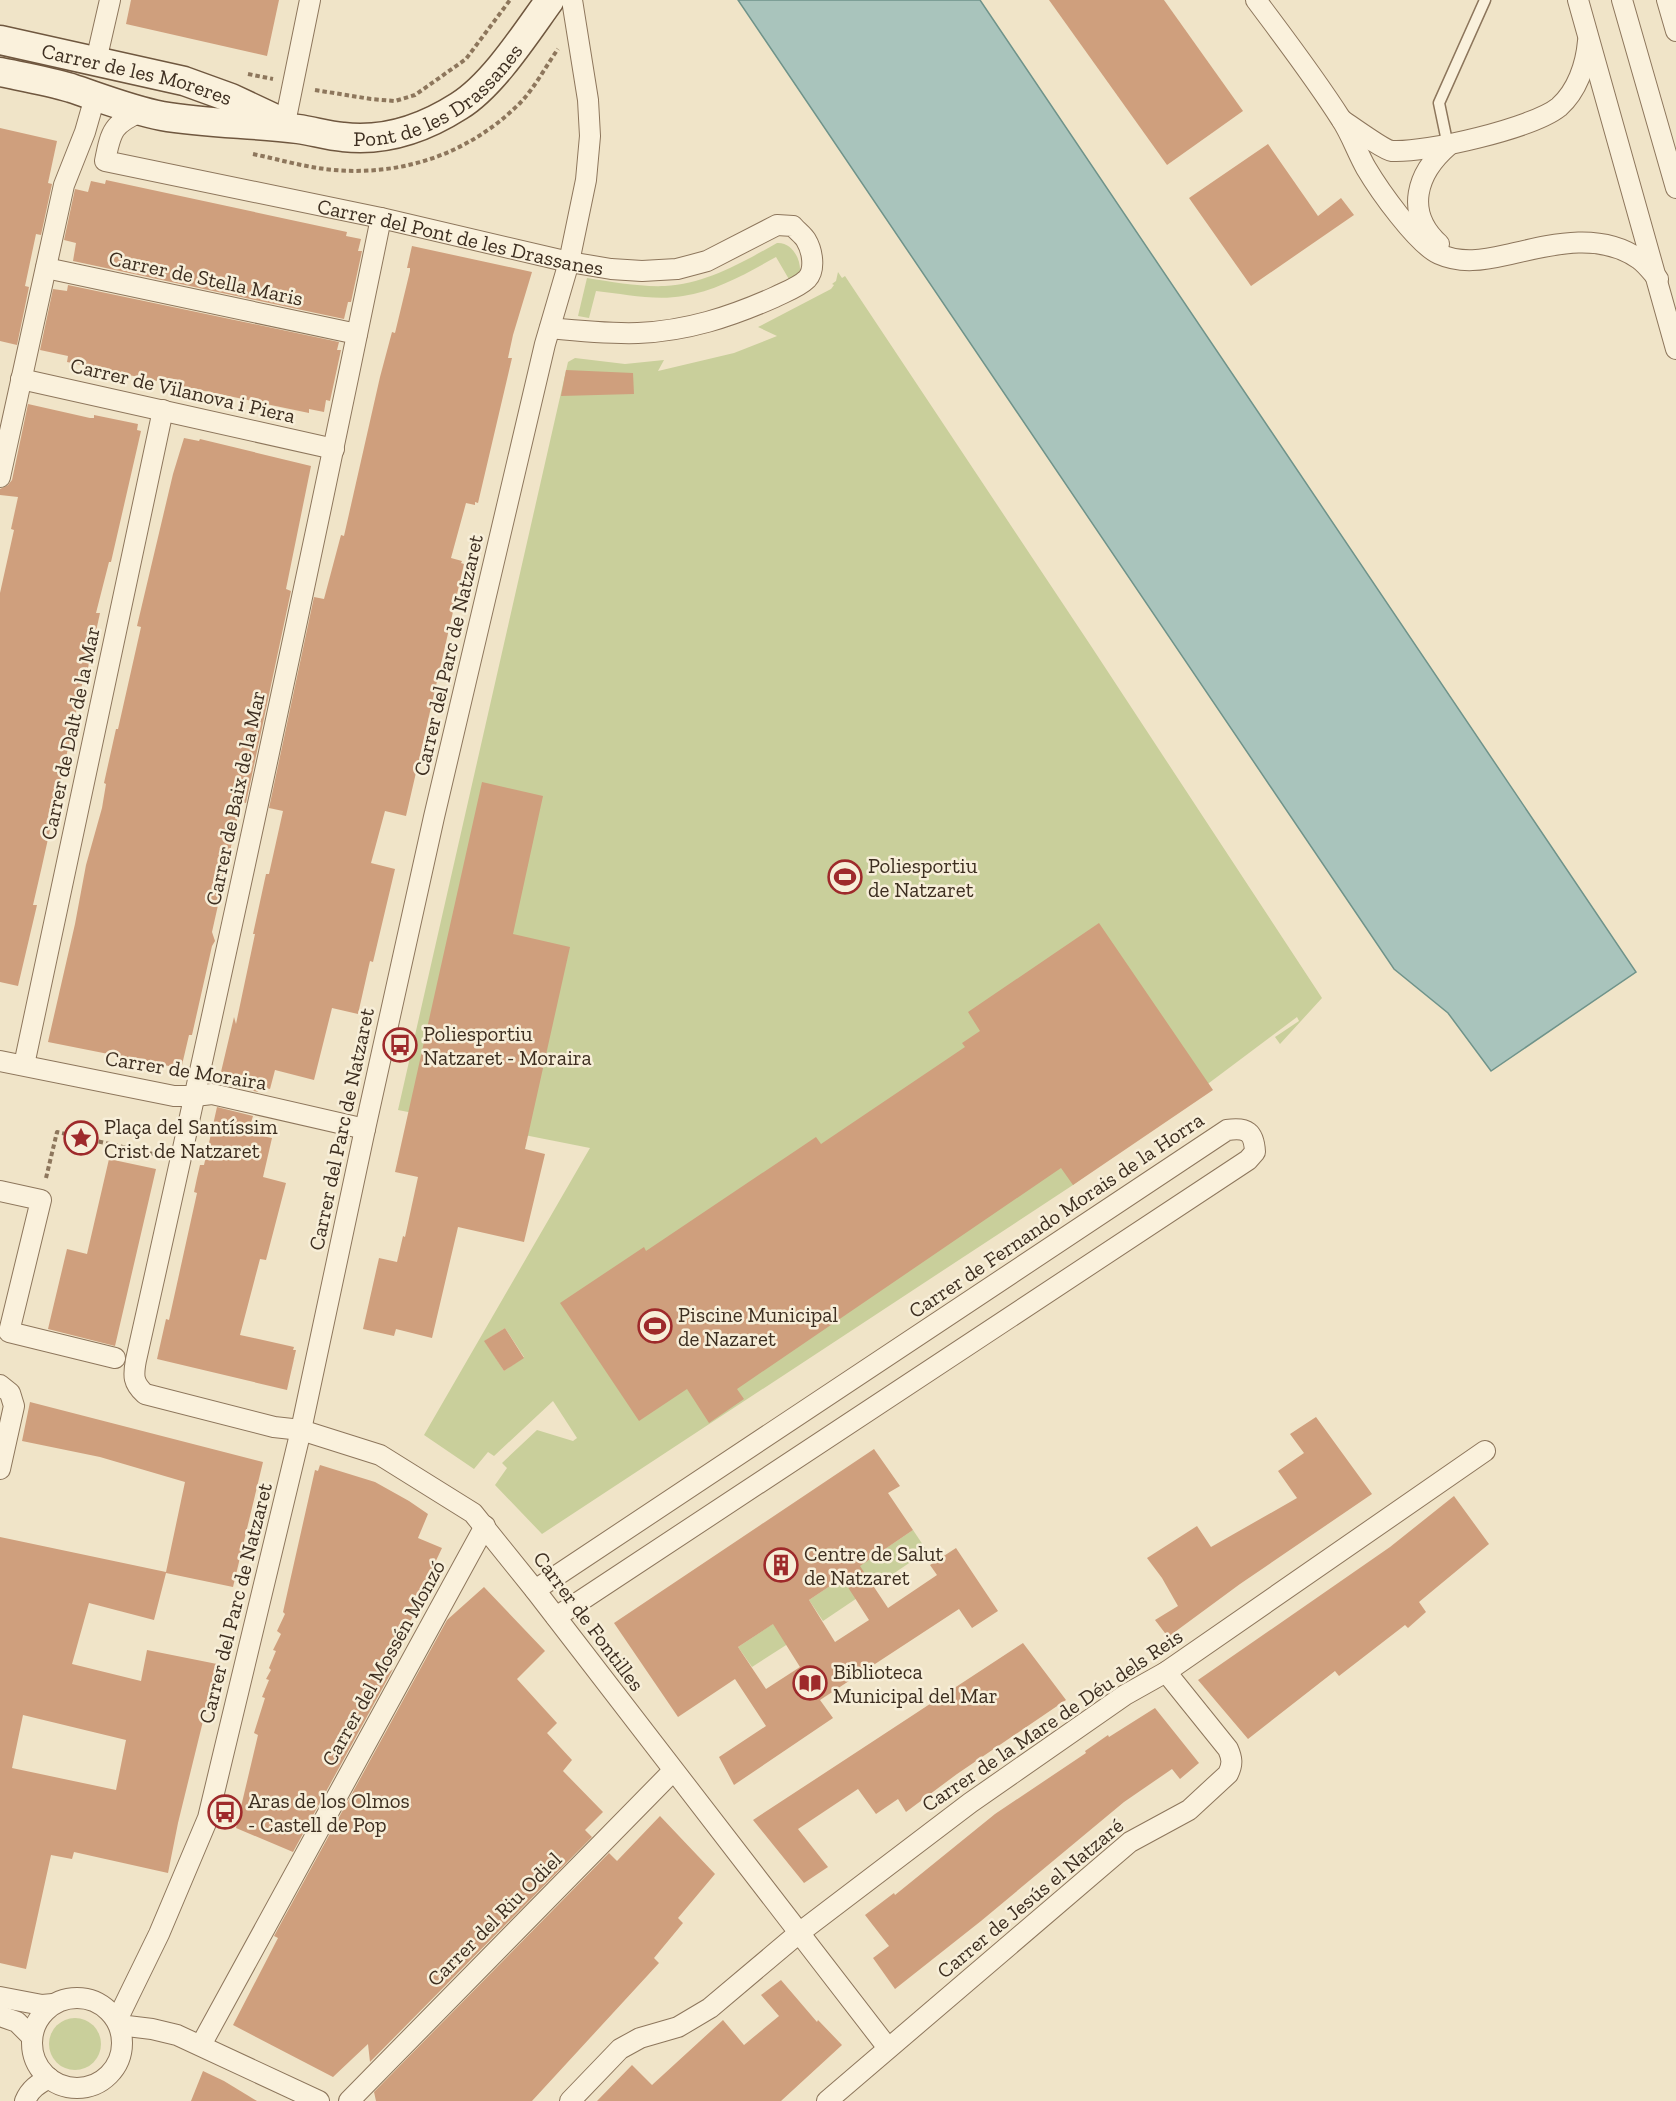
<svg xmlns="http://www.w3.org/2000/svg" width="1676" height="2101" font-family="'Zilla Slab',serif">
<rect width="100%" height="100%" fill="#f0e4c8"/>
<g fill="#c9cf9b" fill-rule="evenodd">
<path d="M 777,243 C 792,242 801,259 800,272 L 790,281 L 776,257 C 747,273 716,291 683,296 C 655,301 624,294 596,291 L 589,318 L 578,316 L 587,278 C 613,282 639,287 665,286 C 706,284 743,262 777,243 Z"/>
<path d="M 838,272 L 842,278 L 845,276 L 1091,646 L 1322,998 L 1280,1044 L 1275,1037 L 1299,1021 L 1297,1017 L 1073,1185 L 542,1534 L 495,1485 L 507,1468 L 502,1463 L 537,1430 L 573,1441 L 577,1438 L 553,1401 L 494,1456 L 488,1452 L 474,1469 L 424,1435 L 590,1148 L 398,1110 L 568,362 L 575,358 L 625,364 L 664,360 L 658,371 L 734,353 L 777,336 L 758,327 L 831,289 L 834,285 L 832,284 L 836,281 ZM 505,1328 L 524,1357 L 504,1371 L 485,1341 Z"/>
<polygon points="913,1530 927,1551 823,1621 809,1600"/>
<polygon points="780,1619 794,1640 752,1667 738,1647"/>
<circle cx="75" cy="2044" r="26"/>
</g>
<polygon fill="#a9c4bc" stroke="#6f938a" stroke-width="1.5" points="738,0 980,0 1636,972 1491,1071 1448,1013 1394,969"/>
<g fill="#cf9f7d" fill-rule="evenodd">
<polygon points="131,0 279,0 267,56 126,24"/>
<polygon points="1049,0 1164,0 1243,111 1167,165"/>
<polygon points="0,128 57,141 48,183 52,184 41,235 36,234 25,286 29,287 17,345 0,341"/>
<polygon points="1268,144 1318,216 1341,198 1354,215 1251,286 1189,198"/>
<polygon points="106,180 347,232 346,236 361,239 358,251 362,251 351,302 348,302 344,319 73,261 76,243 64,240 75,189 88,192 91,181 105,184"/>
<polygon points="412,246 532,272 513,335 508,358 512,358 478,503 475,502 475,505 466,503 451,558 462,561 461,563 464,564 406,816 385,811 371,863 395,869 373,962 370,961 358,1014 332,1008 314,1080 275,1070 270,1089 260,1087 258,1092 222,1084 224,1072 221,1072 234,1017 236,1024 255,934 253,934 266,874 269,874 283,811 269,808 314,597 324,599 341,535 344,536 380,377 392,332 395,333 410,271 410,268 407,268"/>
<polygon points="68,285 339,342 337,350 341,350 330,401 326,400 324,412 309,409 309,413 67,362 68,356 40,350 53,289 67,291"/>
<polygon points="566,370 633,373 634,394 561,396"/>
<polygon points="28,404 90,418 94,418 94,415 138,424 137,430 141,431 111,562 109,562 96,613 100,613 88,668 86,667 42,866 33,905 37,905 18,986 0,982 0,593 14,530 11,529 18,497 0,495 0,489 8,485 12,480"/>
<polygon points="184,438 199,441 200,439 311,466 286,589 291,591 246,803 241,802 212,932 215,941 212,946 192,1035 189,1035 182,1065 179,1064 179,1068 48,1042 75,924 86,865 102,808 106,784 104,783 116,729 118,729 141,627 137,626 173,474"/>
<polygon points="482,782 543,796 513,934 570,947 525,1149 545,1154 524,1242 458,1227 432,1338 396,1329 394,1336 363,1329 379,1258 397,1262 403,1236 405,1237 418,1177 395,1172"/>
<polygon points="1099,923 1213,1090 1073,1185 1061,1168 737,1389 744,1399 709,1423 687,1389 639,1421 560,1303 644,1247 646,1251 816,1137 821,1144 965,1047 962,1043 980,1031 968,1012"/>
<polygon points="217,1107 253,1116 249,1129 263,1132 262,1136 272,1138 263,1177 286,1183 266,1260 260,1259 240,1335 294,1347 293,1350 296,1350 287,1390 157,1359 166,1319 169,1320 197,1193 194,1192 197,1178 200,1165 204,1165"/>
<polygon points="109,1159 156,1169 115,1346 48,1329 67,1249 87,1254"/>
<polygon points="505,1328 524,1358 504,1371 484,1341"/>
<path d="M 30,1402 L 263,1462 L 233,1587 L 166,1573 L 154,1620 L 89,1603 L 72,1664 L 141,1681 L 147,1650 L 217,1664 L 178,1823 L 168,1873 L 74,1852 L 72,1859 L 51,1855 L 26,1969 L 0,1963 L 0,1537 L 166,1572 L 185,1482 L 100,1457 L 22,1441 ZM 23,1715 L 126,1740 L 116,1790 L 12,1768 Z"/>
<polygon points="1316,1417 1372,1494 1240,1584 1168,1637 1155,1620 1178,1606 1162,1578 1147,1558 1197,1526 1211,1547 1297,1498 1278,1471 1304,1453 1290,1434"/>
<path d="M 874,1449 L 900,1486 L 888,1493 L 913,1530 L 860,1566 L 888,1608 L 937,1575 L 930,1565 L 956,1548 L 998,1611 L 972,1628 L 959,1609 L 820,1700 L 833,1718 L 734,1785 L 719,1757 L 766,1726 L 735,1679 L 678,1717 L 614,1623 ZM 842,1578 L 869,1620 L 835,1642 L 809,1600 ZM 773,1624 L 800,1667 L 766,1689 L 738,1647 Z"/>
<polygon points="320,1465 375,1482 409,1501 428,1514 418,1538 442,1548 424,1586 426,1591 379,1681 393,1669 293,1852 236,1828 258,1735 254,1733 265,1698 262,1697 269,1680 266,1679 271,1670 269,1668 276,1651 273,1650 281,1634 277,1631 285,1614 283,1612 315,1470 318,1471"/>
<polygon points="1454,1496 1489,1544 1419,1602 1426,1612 1408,1628 1405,1625 1339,1676 1335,1671 1248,1739 1198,1680 1390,1547"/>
<polygon points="484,1587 545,1651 517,1679 557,1723 547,1733 572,1760 563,1771 603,1812 585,1830 592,1837 370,2062 368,2044 333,2077 233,2025 278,1938 274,1936 447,1620"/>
<polygon points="1023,1643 1066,1700 957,1774 906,1812 898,1799 876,1814 858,1789 798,1829 828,1867 804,1883 753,1820"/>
<polygon points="1155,1708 1199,1763 1180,1779 1172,1769 1124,1802 981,1921 895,1989 873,1958 889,1946 865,1915 894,1893 895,1895 995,1814 1086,1753 1085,1751 1108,1735 1109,1737"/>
<polygon points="660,1816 715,1874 678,1918 683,1923 654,1958 659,1963 532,2101 376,2101 374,2092 609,1853 617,1861"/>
<polygon points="781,1980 817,2022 818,2020 842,2045 781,2101 597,2101 632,2065 652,2085 723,2020 744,2045 779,2016 761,1995"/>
<polygon points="203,2071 224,2081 257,2101 191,2101"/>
</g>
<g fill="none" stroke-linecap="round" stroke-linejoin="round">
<defs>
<polyline id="lane" points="1448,146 1439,103 1485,0"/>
<g id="street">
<path d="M 1256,0 C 1285,39 1315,78 1341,119 C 1351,134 1357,152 1366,168 C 1379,190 1417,244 1439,254 C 1461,264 1484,260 1506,255 C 1550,245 1599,231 1639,259 C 1646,264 1652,272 1658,279"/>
<polyline points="1578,0 1676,349"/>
<polyline points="1622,0 1676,188"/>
<polyline points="1667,0 1676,31"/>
<polyline points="96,61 110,0"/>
<path id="s1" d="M 142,111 C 113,124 111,130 105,161 L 381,218 L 569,262 L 611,269 L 642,271 L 677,269 L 707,261 L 777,225 L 793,226 C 797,231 803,235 806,240 C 812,250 816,269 807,279 C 799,287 785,292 775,297 C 730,317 687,331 638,333 C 608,334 579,331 550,328"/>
<path d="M 1342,120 C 1351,126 1384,150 1392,151 C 1426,153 1533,128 1559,107 C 1577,91 1586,65 1588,41"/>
<polyline points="285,123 310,0"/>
<path d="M 381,218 C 303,599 221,980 136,1360 C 133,1376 133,1383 145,1394 L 274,1427 L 301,1430 L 380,1455 L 473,1513 L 535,1590 L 888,2048"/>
<path d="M 1439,244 C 1404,212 1417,173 1448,146"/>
<polyline points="46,268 357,334"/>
<polyline points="21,379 334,449"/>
<polyline points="0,477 64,185 85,132 95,97"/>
<polyline points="0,1061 174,1096 195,1096 212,1094 365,1129"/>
<polyline points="24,1065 163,410"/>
<polyline points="0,1191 41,1200 9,1332 115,1358"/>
<polyline points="0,1385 10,1393 14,1406 0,1469"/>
<path d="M 535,1590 L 1227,1130 C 1247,1127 1254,1132 1255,1152 L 1248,1160 L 556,1617"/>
<polyline points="0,1997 42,2005 53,2004"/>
<circle cx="77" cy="2043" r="45"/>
<polyline points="0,2016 17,2022 32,2037"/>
<polyline points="117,2020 159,1934 208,1818 301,1430 365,1129 434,817 545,344 569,262 586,180 590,136 588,100 572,0"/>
<polyline points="119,2025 152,2029 177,2035 319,2101"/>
<polyline points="201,2045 485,1526"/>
<path d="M 25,2101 C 30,2089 38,2084 49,2078"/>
<polyline points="349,2101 673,1771"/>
<polyline points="570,2101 620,2049 640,2038 678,2027 710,2008 799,1933 970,1803 1125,1695 1166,1672 1485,1451"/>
<path d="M 827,2101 L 1130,1842 L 1189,1810 L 1228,1774 C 1233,1764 1232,1758 1228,1749 L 1166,1672"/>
</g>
<g id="secondary">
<path id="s2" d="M 0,40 L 184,81 L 231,98 L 280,121"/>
<path id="s3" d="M 0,72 C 24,77 48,81 71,88 C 101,98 131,110 162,116 C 207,124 253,123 298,129 C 313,131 328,136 343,137 C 385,142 423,129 459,106 C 493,85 526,33 550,0"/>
</g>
</defs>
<use href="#lane" stroke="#8d765c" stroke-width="13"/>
<use href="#street" stroke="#8d765c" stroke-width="22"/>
<use href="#secondary" stroke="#6f573f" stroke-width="31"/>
<g stroke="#8d765c" stroke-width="4" stroke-dasharray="4.5 3" stroke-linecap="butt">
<polyline points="248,74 273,79"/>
<polyline points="315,90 371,99 395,101 415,95 466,59 510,0"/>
<path d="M 253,154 C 277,159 301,166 325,169 C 398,178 469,155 521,102 C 535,87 546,66 558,49"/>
<polyline points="46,1178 57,1132 158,1155"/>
</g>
<use href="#lane" stroke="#faf1dc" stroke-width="10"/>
<use href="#street" stroke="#faf1dc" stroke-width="20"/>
<use href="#secondary" stroke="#faf1dc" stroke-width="28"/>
</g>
<defs>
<symbol id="stadium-ring" viewBox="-11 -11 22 22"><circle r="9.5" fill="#f7eed8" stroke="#9e2a2b" stroke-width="1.5"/><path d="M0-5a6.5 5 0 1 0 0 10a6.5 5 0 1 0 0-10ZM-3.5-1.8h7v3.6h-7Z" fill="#9e2a2b"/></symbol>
<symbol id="bus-ring" viewBox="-11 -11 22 22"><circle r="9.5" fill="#f7eed8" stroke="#9e2a2b" stroke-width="1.5"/><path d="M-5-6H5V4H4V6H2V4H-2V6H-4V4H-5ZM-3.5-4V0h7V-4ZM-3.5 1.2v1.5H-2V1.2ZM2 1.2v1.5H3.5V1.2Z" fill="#9e2a2b"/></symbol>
<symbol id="sight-ring" viewBox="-11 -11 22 22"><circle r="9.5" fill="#f7eed8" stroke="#9e2a2b" stroke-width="1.5"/><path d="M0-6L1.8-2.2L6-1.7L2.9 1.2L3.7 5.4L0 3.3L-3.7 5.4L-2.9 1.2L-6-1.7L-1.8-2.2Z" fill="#9e2a2b"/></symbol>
<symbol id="building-ring" viewBox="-11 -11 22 22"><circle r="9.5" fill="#f7eed8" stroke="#9e2a2b" stroke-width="1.5"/><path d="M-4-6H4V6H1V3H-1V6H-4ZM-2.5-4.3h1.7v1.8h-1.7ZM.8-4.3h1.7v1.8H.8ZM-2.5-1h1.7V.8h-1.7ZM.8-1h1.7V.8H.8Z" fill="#9e2a2b"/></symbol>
<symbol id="library-ring" viewBox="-11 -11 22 22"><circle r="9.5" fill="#f7eed8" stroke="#9e2a2b" stroke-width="1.5"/><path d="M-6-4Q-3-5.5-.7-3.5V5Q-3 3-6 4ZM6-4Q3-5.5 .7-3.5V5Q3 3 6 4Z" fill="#9e2a2b"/></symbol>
</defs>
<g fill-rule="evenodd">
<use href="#stadium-ring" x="826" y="858" width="38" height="38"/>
<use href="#bus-ring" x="381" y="1026" width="38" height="38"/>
<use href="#sight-ring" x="62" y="1119" width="38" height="38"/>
<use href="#stadium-ring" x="636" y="1307" width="38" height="38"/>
<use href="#building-ring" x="762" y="1546" width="38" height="38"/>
<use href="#library-ring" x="791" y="1664" width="38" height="38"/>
<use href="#bus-ring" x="206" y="1793" width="38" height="38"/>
</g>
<g text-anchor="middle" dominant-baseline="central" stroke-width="5" stroke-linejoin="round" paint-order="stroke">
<g font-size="21" fill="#3d2e20" stroke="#f7eed8">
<text stroke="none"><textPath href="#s2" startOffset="141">Carrer de les Moreres</textPath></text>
<text stroke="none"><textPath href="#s3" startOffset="459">Pont de les Drassanes</textPath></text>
<text stroke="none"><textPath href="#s1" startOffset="430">Carrer del Pont de les Drassanes</textPath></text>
<text transform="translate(206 278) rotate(12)">Carrer de Stella Maris</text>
<text transform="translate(183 390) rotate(13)">Carrer de Vilanova i Piera</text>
<text transform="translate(448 655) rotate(-77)">Carrer del Parc de Natzaret</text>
<text transform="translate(70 733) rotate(-78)">Carrer de Dalt de la Mar</text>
<text transform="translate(235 798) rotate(-78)">Carrer de Baix de la Mar</text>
<text transform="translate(186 1070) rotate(9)">Carrer de Moraira</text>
<text transform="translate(341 1129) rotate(-78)">Carrer del Parc de Natzaret</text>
<text transform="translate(1056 1215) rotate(-34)">Carrer de Fernando Morais de la Horra</text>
<text transform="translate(235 1603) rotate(-76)">Carrer del Parc de Natzaret</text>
<text transform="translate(589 1621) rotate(53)">Carrer de Fontilles</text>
<text transform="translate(383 1663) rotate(-61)">Carrer del Mossén Monzó</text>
<text transform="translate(1052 1720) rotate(-34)">Carrer de la Mare de Déu dels Reis</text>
<text transform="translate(1030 1898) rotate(-40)">Carrer de Jesús el Natzaré</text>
<text transform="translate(494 1919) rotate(-45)">Carrer del Riu Odiel</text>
</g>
<g font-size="21" fill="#3d2e20" stroke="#f7eed8" text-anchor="start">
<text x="868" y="865">Poliesportiu<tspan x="868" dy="24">de Natzaret</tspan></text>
<text x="423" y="1033">Poliesportiu<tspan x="423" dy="24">Natzaret - Moraira</tspan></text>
<text x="104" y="1126">Plaça del Santíssim<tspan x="104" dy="24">Crist de Natzaret</tspan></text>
<text x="678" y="1314">Piscine Municipal<tspan x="678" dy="24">de Nazaret</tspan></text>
<text x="804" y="1553">Centre de Salut<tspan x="804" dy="24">de Natzaret</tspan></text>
<text x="833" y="1671">Biblioteca<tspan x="833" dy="24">Municipal del Mar</tspan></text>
<text x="248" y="1800">Aras de los Olmos<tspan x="248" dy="24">- Castell de Pop</tspan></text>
</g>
</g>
</svg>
